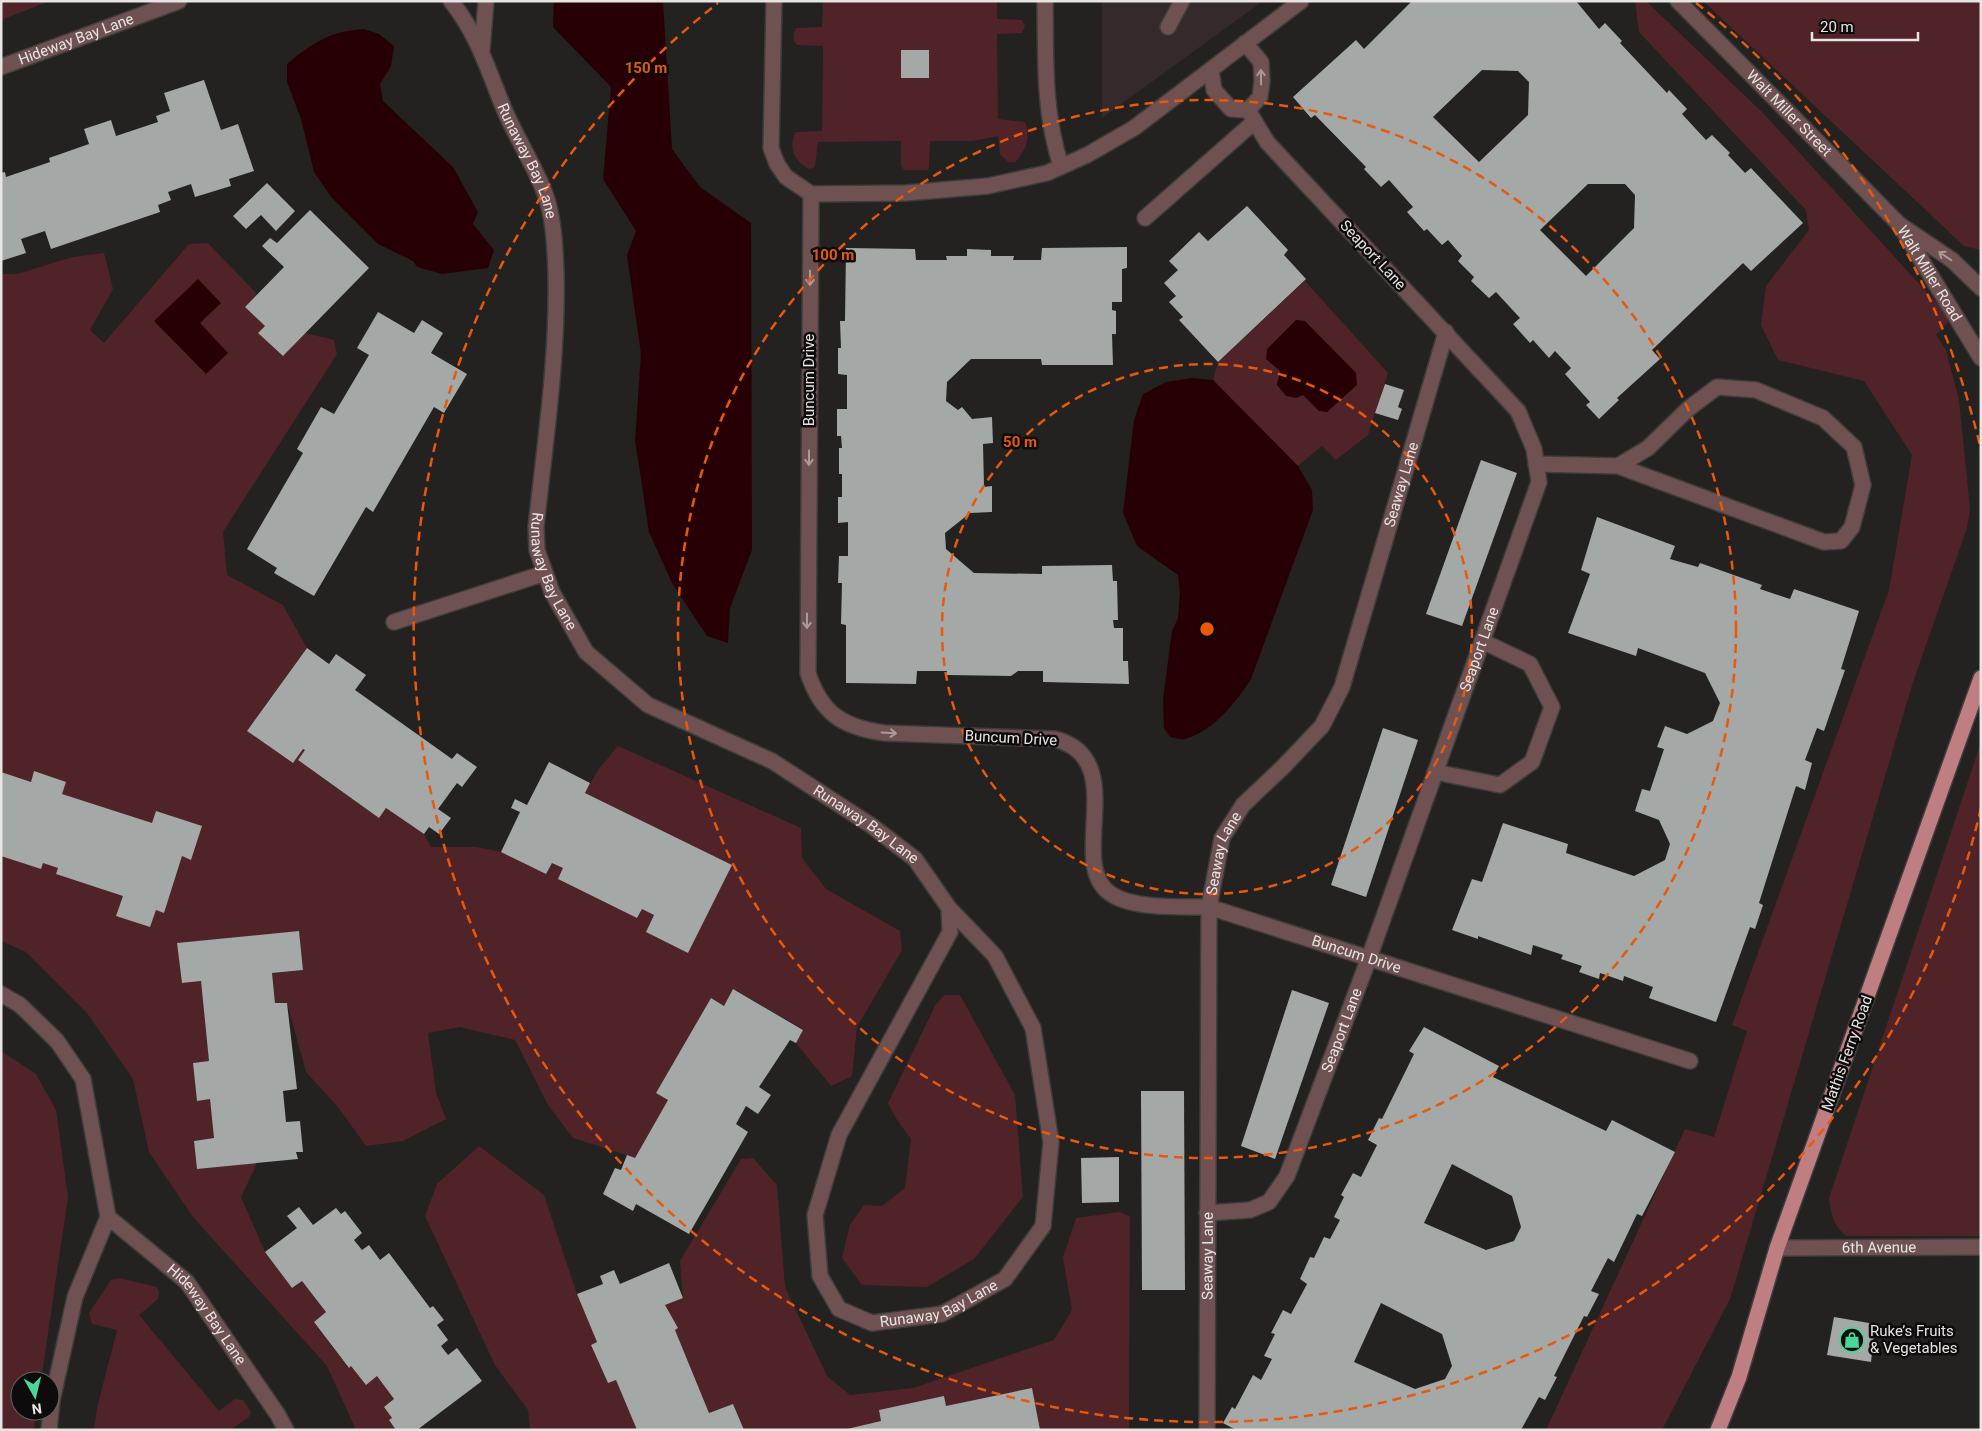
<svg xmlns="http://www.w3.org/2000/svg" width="1982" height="1431" font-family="Roboto,sans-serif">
<rect width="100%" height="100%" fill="#242121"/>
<polygon fill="#342a2b" points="1102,1 1263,1 1102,118"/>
<g fill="#502328">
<polygon points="1,1 50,1 1,20"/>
<path d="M 823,1 L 997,1 L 997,19 L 1022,20 L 1025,26 L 1022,33 L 997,34 L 998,119 L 1025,122 C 1031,136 1026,151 1015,162 L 1008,162 L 1000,154 L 998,136 L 973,141 L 930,141 L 929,167 L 927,170 L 904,170 L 901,166 L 901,141 L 818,142 L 815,167 L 810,169 C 795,164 787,145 796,132 L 822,131 L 823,46 L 797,45 C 792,39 793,35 796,28 L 822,27 Z"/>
<polygon points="1635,1 1646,1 1764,114 1945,312 1948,322 1936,335 1946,350 1959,400 1970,508 1967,528 1913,682 1730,1299 1662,1430 1546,1430 1685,1129 1714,1137 1747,1031 1732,1025 1889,590 1912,455 1864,381 1778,360 1761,325 1766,286 1809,230 1806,210 1639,32"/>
<polygon points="1703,1 1981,1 1981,250 1964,246"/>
<polygon points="208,243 257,294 245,307 265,326 259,333 282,356 305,333 334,340 337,354 223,532 227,575 283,605 307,648 247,731 293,763 303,749 305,750 299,761 379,818 386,808 424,834 431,847 476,847 501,852 546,874 552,863 563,868 637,918 642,909 654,915 646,932 688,953 731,865 585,793 598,770 618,746 801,828 802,858 826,889 900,931 902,950 857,1027 852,1076 831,1086 796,1043 803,1029 733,989 724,1006 711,998 656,1093 668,1100 635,1158 573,1138 548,1105 515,1040 460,1027 428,1033 436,1093 446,1119 403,1141 366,1146 338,1107 306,1072 287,1003 275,1003 272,973 303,970 299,932 177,943 182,983 201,981 209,1061 193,1063 197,1100 210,1099 214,1138 194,1141 197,1169 257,1163 241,1197 265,1252 292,1288 302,1281 326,1312 314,1322 348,1368 351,1366 365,1384 377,1376 394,1399 384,1407 392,1418 389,1421 396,1430 356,1430 327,1366 193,1217 149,1152 133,1079 87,1013 26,952 1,941 1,274 17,274 73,257 104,253 113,289 90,330 104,343 189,244"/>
<polygon points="1305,281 1388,373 1368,435 1336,460 1322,446 1298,466 1213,380 1218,362"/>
<path d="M 1981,742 L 1981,1236 L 1846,1236 C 1833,1226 1831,1213 1829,1198 Z"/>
<polygon points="945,995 960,995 1015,1095 1023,1197 974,1259 927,1287 862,1285 842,1258 850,1225 864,1205 882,1206 905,1188 911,1139 897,1120 888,1103 936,1004"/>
<polygon points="1,1051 36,1074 56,1110 68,1197 41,1381 20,1381 20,1411 36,1411 34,1430 1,1430"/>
<polygon points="479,1146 544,1195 577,1294 597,1342 591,1345 607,1382 616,1380 637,1430 530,1430 528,1410 495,1365 425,1216 437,1184"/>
<polygon points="753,1158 777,1185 785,1287 827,1376 850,1395 913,1388 1054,1340 1072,1310 1063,1258 1076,1218 1119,1212 1130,1216 1129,1430 744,1430 733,1404 709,1413 665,1305 683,1298 680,1261 741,1159"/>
<polygon points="118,1278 157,1287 159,1293 158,1299 139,1315 219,1411 235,1399 243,1400 251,1412 249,1417 233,1428 234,1430 94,1430 97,1408 117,1330 92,1324 89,1313 111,1280"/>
</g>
<g fill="#270005">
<polygon points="554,1 663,1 672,149 700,187 751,223 752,550 730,608 728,643 707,636 672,583 649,532 635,440 641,354 627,255 636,231 603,179 611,87 553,27"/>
<path d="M 364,29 L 379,34 L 394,46 L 391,66 L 380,84 L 383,101 L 453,167 L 478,212 L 473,224 L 494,250 L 488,268 L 442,274 L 417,267 L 413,261 L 378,244 L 331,197 L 314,172 L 301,119 L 287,82 L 287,64 C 312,43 330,31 364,29 Z"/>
<polygon points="198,279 221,303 200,323 228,353 206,374 154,321"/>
<polygon points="1296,320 1305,321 1356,373 1357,385 1327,412 1319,411 1303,395 1296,398 1286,396 1277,385 1280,371 1266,359 1267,349"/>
<path d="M 1192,378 L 1213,380 L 1298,466 L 1312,490 L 1313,510 L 1251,679 C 1236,702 1214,731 1185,739 C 1181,740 1175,738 1170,737 L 1164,728 L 1163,699 L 1172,631 L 1178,618 L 1180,593 L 1178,575 L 1137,546 L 1123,513 L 1134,420 L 1143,394 L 1166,382 Z"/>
</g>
<g fill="#a4a8a6" fill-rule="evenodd">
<path d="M 1412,1 L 1576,1 L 1599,29 L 1605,23 L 1622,41 L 1620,43 L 1667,93 L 1669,90 L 1687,109 L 1682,114 L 1706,140 L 1712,135 L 1730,153 L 1728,155 L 1745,173 L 1751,168 L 1803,223 L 1751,271 L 1743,263 L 1652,350 L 1660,359 L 1617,398 L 1619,400 L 1599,419 L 1586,405 L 1590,402 L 1565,374 L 1571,368 L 1555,351 L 1549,358 L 1533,340 L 1530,343 L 1513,324 L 1520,318 L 1496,292 L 1489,298 L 1471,281 L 1474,277 L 1458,261 L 1462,256 L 1448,240 L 1442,245 L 1427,229 L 1424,231 L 1407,212 L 1413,207 L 1389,180 L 1381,187 L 1364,169 L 1366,167 L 1315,115 L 1311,118 L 1293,97 L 1356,40 L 1364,49 ZM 1482,70 L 1518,71 L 1529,82 L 1528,115 L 1479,162 L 1433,117 ZM 1588,184 L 1625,184 L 1635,195 L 1634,228 L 1586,276 L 1540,230 Z"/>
<rect x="901" y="50" width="28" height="28"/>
<polygon points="204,80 221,130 238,124 254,171 229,179 231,186 195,197 191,184 168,192 171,200 158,205 160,212 51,249 45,231 21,239 26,253 1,261 1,173 5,172 6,177 50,162 49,158 89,144 84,129 111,120 116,136 158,122 156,116 170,111 164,93"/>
<polygon points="267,183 295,211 276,231 261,215 246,229 233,216"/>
<polygon points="1247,206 1288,250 1284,255 1306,279 1218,362 1179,320 1183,317 1169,302 1176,296 1164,283 1178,270 1169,261 1199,232 1208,241"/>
<polygon points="310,210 369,268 283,356 258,333 265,326 245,307 284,267 262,246 270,238 277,243"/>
<polygon points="1127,247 1127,268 1122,269 1122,302 1112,302 1112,310 1116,311 1116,334 1112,334 1113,365 1042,365 1041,359 971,359 947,382 946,401 958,410 962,407 972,419 992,417 993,443 983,444 984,487 992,486 992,512 970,513 945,533 946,549 974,573 1042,574 1042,566 1112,565 1113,581 1117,581 1118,620 1113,620 1114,628 1123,628 1123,661 1128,661 1129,684 1043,682 1043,671 1018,671 1011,676 947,675 947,671 917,671 916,684 846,683 846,625 841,624 842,583 838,583 839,556 848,556 848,522 838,523 838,497 842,497 842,474 839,474 839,448 842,448 841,436 837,436 837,409 847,409 847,375 838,374 838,348 841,348 840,321 845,321 846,248 915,249 916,260 947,260 946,256 967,256 967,249 991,250 991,256 1014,256 1013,260 1041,260 1042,248"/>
<polygon points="378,312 414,333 422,320 443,333 431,353 467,374 444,413 434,407 373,512 366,507 314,596 274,573 277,568 247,549 303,453 297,449 321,407 334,414 369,355 357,348"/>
<polygon points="1385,384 1404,390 1398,407 1402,409 1398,420 1375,413"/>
<polygon points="1481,460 1517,473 1462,626 1426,614"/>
<polygon points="1597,517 1675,546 1670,559 1698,567 1700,563 1762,585 1760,589 1790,599 1794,589 1859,611 1841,669 1845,670 1824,731 1817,728 1805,760 1812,763 1805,790 1796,786 1759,903 1763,905 1755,929 1750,927 1716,1022 1649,998 1653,987 1624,976 1623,981 1600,973 1599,979 1579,972 1582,966 1561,959 1563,955 1533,945 1531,955 1478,936 1478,939 1452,930 1472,879 1482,882 1503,823 1568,844 1566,853 1634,876 1665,860 1670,844 1659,820 1635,811 1642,789 1650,791 1664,749 1657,747 1665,726 1687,734 1713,721 1720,703 1705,673 1638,648 1636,656 1568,633 1590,574 1581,570"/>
<polygon points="307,648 329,664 336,654 366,675 355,690 452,759 457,753 477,767 462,787 457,783 438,809 451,818 439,834 429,827 424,834 386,808 379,818 298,760 305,750 303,749 293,763 247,731"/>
<polygon points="1383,728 1418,740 1366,897 1331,885"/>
<polygon points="549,762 590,783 585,793 732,865 688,953 646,932 654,915 642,909 637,918 558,879 563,868 552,863 546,874 501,852 520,812 511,808 515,799 527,805"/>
<polygon points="34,771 66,782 62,794 152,823 156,811 202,826 191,860 182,856 164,913 156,910 150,927 116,916 123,896 56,874 58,868 43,863 41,869 1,856 1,772 31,782"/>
<polygon points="299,931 303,970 272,973 275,1003 287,1003 297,1089 283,1091 286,1122 300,1121 303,1152 296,1152 298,1159 197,1169 194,1141 214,1138 210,1099 197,1101 193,1063 209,1061 201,981 182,983 177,943"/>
<polygon points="733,989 803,1030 796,1043 790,1040 759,1087 771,1095 758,1114 746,1106 736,1124 748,1132 689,1234 636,1204 633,1211 603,1194 615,1168 621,1170 627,1155 635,1158 668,1100 656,1093 711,998 724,1006"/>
<polygon points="1292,990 1329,1003 1275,1159 1241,1146"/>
<path d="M 1424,1027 L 1499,1066 L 1493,1077 L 1606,1131 L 1612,1120 L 1675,1152 L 1642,1216 L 1637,1214 L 1614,1262 L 1608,1258 L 1591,1291 L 1599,1294 L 1587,1317 L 1584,1316 L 1554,1376 L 1557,1377 L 1545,1400 L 1539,1397 L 1521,1430 L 1236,1430 L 1223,1423 L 1232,1407 L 1235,1409 L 1253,1375 L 1261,1380 L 1272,1359 L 1264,1356 L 1275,1334 L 1271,1333 L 1283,1310 L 1291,1314 L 1307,1284 L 1300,1279 L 1310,1257 L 1314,1258 L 1324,1237 L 1330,1239 L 1340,1220 L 1334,1217 L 1344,1197 L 1341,1195 L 1353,1173 L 1361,1177 L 1377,1145 L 1368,1140 L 1379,1118 L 1382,1119 L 1414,1054 L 1409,1051 ZM 1452,1164 L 1512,1196 L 1521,1227 L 1514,1241 L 1486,1250 L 1424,1223 ZM 1381,1303 L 1442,1334 L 1452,1366 L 1445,1379 L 1415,1389 L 1354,1362 Z"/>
<polygon points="1141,1091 1184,1091 1185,1290 1142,1290"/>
<polygon points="1119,1157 1119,1202 1082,1203 1081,1158"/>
<polygon points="299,1207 313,1225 336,1208 341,1214 345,1211 362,1233 354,1240 362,1250 369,1245 380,1260 389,1253 430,1308 433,1306 444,1320 437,1325 448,1340 441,1346 448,1355 457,1348 482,1381 417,1430 396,1430 389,1420 392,1418 384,1407 394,1399 377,1376 366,1385 351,1366 349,1368 314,1322 326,1312 302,1281 292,1288 265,1252 297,1228 287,1216"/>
<polygon points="669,1263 683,1298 665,1305 678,1328 675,1330 709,1413 733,1404 744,1430 637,1430 616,1380 608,1383 591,1345 597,1342 577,1294 603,1284 600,1276 614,1270 620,1284"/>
<polygon points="1834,1317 1875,1324 1871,1362 1827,1355"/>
<polygon points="1032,1388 1040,1430 843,1430 881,1421 879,1410 944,1396 946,1406"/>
</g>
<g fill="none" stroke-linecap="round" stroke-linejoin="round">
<defs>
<g id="minor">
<path id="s1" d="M 451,1 C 478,35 488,70 504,109 C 516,137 533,163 544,191 C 554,216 555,247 556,273 C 558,358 545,442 536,527 L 537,550 L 552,592 L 586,652 L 648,705 L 772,761 L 872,826 L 915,859 L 949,908 L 950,932 L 839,1135 L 815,1215 L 820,1276 L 839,1309 L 872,1323 L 942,1314 L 1005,1279 L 1043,1226 L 1051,1142 L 1033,1028 L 995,956 L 949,908"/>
<polyline points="774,1 771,148 777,164 786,177 811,194 906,193 988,186 1047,173 1087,155 1134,128 1301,1"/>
<path d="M 1045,1 C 1046,60 1043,110 1061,166"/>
<path id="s2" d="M 1678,1 L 1900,225"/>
<polyline points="1168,27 1182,1"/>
<polyline points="482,50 486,1"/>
<path id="s3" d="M 1,67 L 179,1"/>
<polyline points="1211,70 1214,90 1231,109 1248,110 1260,97 1262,81 1261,62 1245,43"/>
<path id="s4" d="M 811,194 L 808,673 C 821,713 842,727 884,733 L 1055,739 C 1132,759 1065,864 1111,894 C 1133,909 1182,907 1209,907 L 1690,1061"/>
<polyline points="1145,218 1254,122"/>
<path id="s5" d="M 1981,288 L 1952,260 L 1900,225 L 1981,358"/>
<polyline points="1536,464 1618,466 1824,542 1841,541 1852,527 1863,485 1854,447 1823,418 1756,390 1717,387 1688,409 1648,448 1618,466"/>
<polyline points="394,622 545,573"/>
<polyline points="1435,772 1500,785 1532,762 1552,707 1530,664 1482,641"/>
<polyline points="1,994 20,1005 57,1041 83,1079 108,1217 75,1297 52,1401 49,1430"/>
<path id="s6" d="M 1207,1213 L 1250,1210 L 1269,1202 L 1287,1176 L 1369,958 L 1539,482 L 1534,449 L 1518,411 L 1267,142 L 1248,110"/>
<path id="s7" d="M 108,1217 L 187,1282 L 278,1415 L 286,1430"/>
<path id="s8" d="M 1777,1248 L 1981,1247"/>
<path id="s9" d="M 1207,1430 L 1209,907 L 1222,838 L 1243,805 L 1284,766 L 1322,726 L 1342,687 L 1446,332"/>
</g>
<polyline id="major" points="1718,1430 1739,1377 1777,1248 1981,678"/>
</defs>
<use href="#minor" stroke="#3f3c3c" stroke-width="18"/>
<use href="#major" stroke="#3f3c3c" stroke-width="18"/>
<use href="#minor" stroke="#705152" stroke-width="15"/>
<use href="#major" stroke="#be7e82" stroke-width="15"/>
</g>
<defs><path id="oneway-shaft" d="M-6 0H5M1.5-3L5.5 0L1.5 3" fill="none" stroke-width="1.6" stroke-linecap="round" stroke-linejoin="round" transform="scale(1.25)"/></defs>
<g stroke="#ac9a9b">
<use href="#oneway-shaft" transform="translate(1261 77) rotate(-91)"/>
<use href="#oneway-shaft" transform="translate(1945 256) rotate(-146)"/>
<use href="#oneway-shaft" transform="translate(810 278) rotate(90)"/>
<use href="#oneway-shaft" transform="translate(809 458) rotate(90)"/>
<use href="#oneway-shaft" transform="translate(807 621) rotate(90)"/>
<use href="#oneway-shaft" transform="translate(889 733) rotate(3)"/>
</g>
<g fill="none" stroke="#e8590c" stroke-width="2.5" stroke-dasharray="9 6">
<circle cx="1207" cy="629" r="265"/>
<circle cx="1207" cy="629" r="529"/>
<path d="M1981 808A794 794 0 1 1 718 3M1696 3A794 794 0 0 1 1981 450"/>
</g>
<defs>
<symbol id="shop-ring" viewBox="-11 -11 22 22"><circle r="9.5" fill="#0d0b0b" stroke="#4bd49b" stroke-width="1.5"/><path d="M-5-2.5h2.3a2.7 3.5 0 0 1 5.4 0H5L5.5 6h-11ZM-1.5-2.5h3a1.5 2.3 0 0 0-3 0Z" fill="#4bd49b"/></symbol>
</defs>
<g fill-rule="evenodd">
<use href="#shop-ring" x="1838" y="1326" width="28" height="28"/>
</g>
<g text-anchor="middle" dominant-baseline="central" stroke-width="5" stroke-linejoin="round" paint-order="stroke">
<g font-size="15" fill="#e7e4e4" stroke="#0d0b0b">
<text stroke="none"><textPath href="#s3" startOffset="80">Hideway Bay Lane</textPath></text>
<text stroke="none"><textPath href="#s2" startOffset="158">Walt Miller Street</textPath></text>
<text stroke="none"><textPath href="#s1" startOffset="178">Runaway Bay Lane</textPath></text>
<text transform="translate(1373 255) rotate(47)">Seaport Lane</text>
<text stroke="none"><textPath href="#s5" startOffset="160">Walt Miller Road</textPath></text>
<text transform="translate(809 380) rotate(-90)">Buncum Drive</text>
<text stroke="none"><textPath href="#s9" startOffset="999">Seaway Lane</textPath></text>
<text stroke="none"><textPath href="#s1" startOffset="598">Runaway Bay Lane</textPath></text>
<text stroke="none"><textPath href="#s6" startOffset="656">Seaport Lane</textPath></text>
<text transform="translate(1011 738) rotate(3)">Buncum Drive</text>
<text stroke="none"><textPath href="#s1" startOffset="1018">Runaway Bay Lane</textPath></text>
<text stroke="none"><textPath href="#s9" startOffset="579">Seaway Lane</textPath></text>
<text stroke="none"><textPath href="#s4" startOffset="1188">Buncum Drive</textPath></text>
<text stroke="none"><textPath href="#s6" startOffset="251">Seaport Lane</textPath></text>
<text transform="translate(1847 1053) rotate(-70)">Mathis Ferry Road</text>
<text stroke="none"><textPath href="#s8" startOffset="102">6th Avenue</textPath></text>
<text stroke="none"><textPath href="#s9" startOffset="174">Seaway Lane</textPath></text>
<text stroke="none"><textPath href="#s1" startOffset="1682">Runaway Bay Lane</textPath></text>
<text stroke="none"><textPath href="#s7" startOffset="140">Hideway Bay Lane</textPath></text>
</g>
<g font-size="15" fill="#e7e4e4" stroke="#0d0b0b" text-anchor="start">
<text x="1870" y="1331">Ruke’s Fruits<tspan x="1870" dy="17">&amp; Vegetables</tspan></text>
</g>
</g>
<circle cx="1207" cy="629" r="8" fill="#e8590c" stroke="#0d0b0b" stroke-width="2.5"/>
<g font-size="15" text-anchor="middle" font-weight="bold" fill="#e8590c" stroke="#0d0b0b" stroke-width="5" stroke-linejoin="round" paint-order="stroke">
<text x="646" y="73">150 m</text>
<text x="833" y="260">100 m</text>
<text x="1020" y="447">50 m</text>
</g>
<rect width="1982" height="1431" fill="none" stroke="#e7e4e4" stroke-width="5"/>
<g transform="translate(35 1396) rotate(172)"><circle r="24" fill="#0d0b0b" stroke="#646262"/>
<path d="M0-4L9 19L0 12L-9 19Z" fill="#4bd49b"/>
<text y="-8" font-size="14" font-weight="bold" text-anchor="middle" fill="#e7e4e4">N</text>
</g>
<path d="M1812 32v8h106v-8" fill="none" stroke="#e7e4e4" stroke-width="2.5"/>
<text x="1820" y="32" font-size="15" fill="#e7e4e4" stroke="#0d0b0b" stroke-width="4" paint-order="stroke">20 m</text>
</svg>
